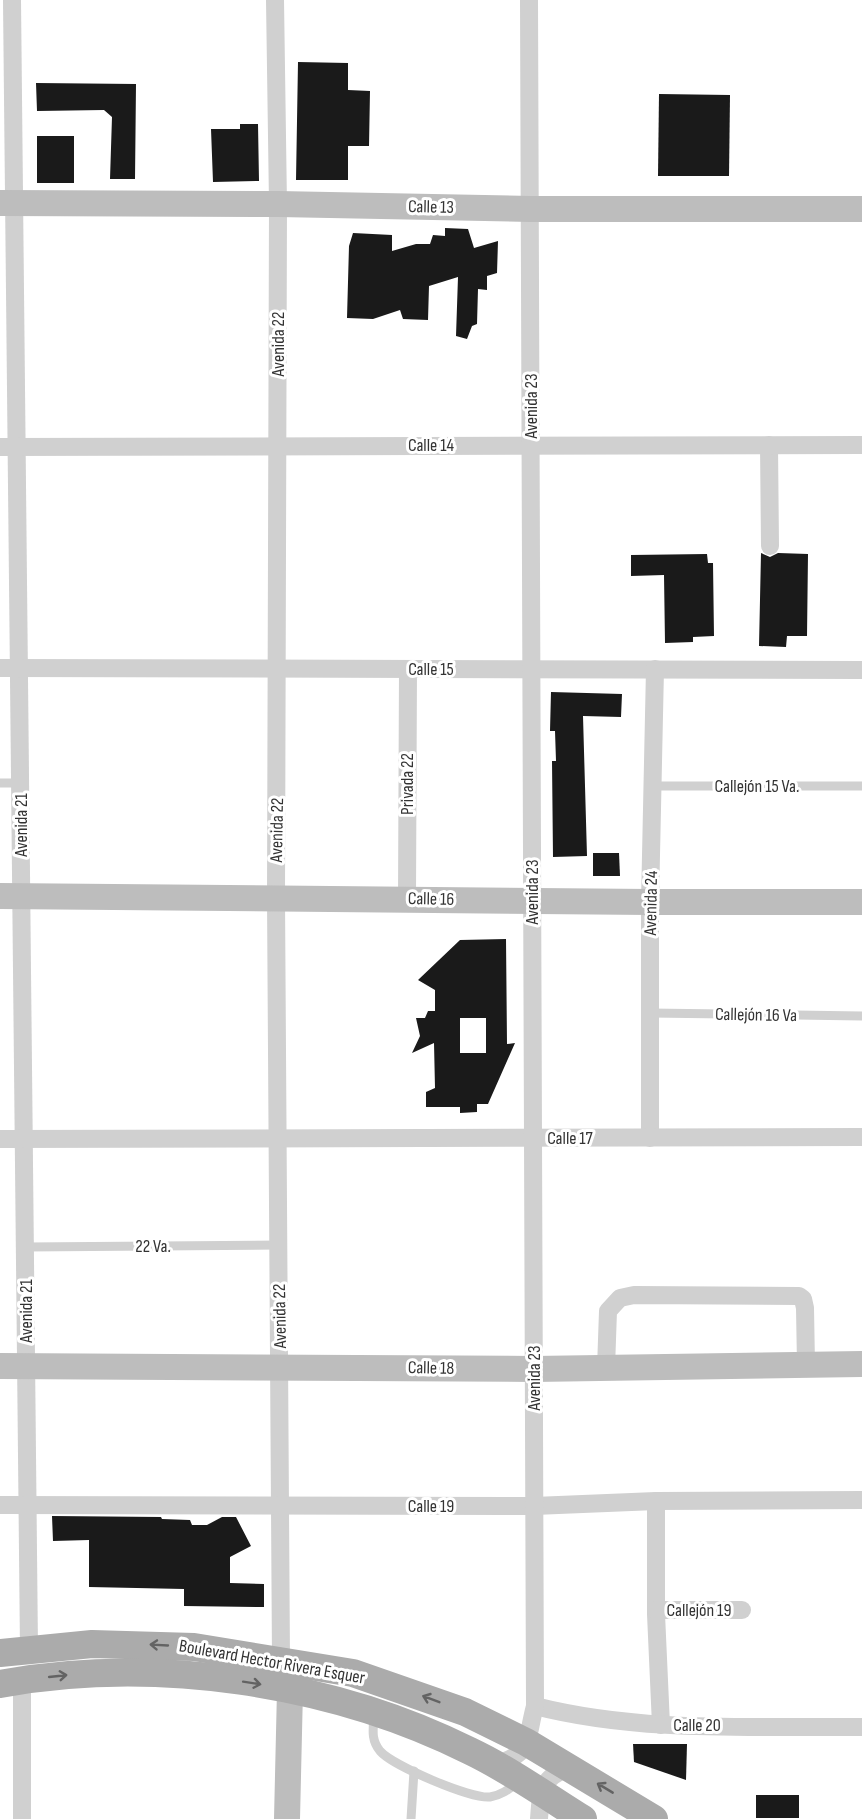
<svg xmlns="http://www.w3.org/2000/svg" width="862" height="1819" font-family="'Sofia Sans Condensed',sans-serif">
<rect width="100%" height="100%" fill="#fff"/>
<g fill="#1a1a1a" fill-rule="evenodd">
<polygon points="298,62 348,63 348,90 370,91 369,146 348,146 348,180 296,180"/>
<polygon points="36,83 136,84 135,179 110,179 112,117 104,110 37,111"/>
<polygon points="659,94 730,95 729,176 658,176"/>
<polygon points="240,124 258,124 259,181 213,182 211,129 240,129"/>
<rect x="37" y="136" width="37" height="47"/>
<polygon points="445,228 468,229 474,248 498,241 497,273 487,276 487,290 478,289 477,324 472,326 467,339 456,336 458,277 429,286 428,320 403,319 400,310 373,319 347,318 349,246 353,233 392,235 392,251 416,244 430,244 433,235 445,236"/>
<polygon points="761,553 770,557 778,553 808,554 807,636 787,636 786,647 759,646"/>
<polygon points="707,554 708,563 713,563 714,636 693,637 693,642 665,643 664,575 631,576 631,555"/>
<polygon points="551,692 622,694 621,717 583,716 587,856 553,857 552,761 556,761 555,731 550,731"/>
<polygon points="593,853 619,853 620,876 593,876"/>
<path d="M 506,939 L 507,1044 L 515,1043 L 488,1104 L 477,1104 L 477,1112 L 460,1113 L 460,1107 L 426,1107 L 426,1092 L 435,1088 L 434,1043 L 412,1053 L 420,1036 L 416,1018 L 425,1018 L 428,1011 L 435,1011 L 435,990 L 418,980 L 460,940 ZM 460,1018 L 486,1018 L 486,1053 L 460,1053 Z"/>
<polygon points="52,1516 161,1517 162,1519 190,1520 192,1525 207,1525 222,1517 236,1517 251,1546 230,1557 230,1583 264,1584 264,1607 184,1606 184,1589 89,1587 89,1540 53,1541"/>
<polygon points="633,1744 687,1744 686,1780 634,1762"/>
<rect x="756" y="1795" width="43" height="23"/>
</g>
<g fill="none" stroke-linecap="round" stroke-linejoin="round">
<g stroke="#d0d0d0" stroke-width="9">
<polyline points="0,783 20,783"/>
<polyline points="653,786 862,786"/>
<polyline points="650,1013 862,1016"/>
<polyline points="26,1247 279,1245"/>
<path d="M 374,1716 C 373,1730 371,1740 380,1751 C 393,1766 471,1799 490,1797 C 502,1795 509,1789 518,1782"/>
<polyline points="411,1819 414,1771"/>
</g>
<g stroke="#d0d0d0" stroke-width="18">
<polyline points="12,0 29,1649"/>
<polyline points="275,0 278,204 276,898 281,1661"/>
<polyline points="769,445 770,546"/>
<polyline points="0,447 862,445"/>
<polyline points="0,668 862,670"/>
<polyline points="407,899 408,669"/>
<polyline points="650,1138 650,902 655,669"/>
<polyline points="0,1139 862,1137"/>
<polyline points="606,1368 608,1311 620,1298 634,1295 799,1296 803,1299 805,1308 806,1365"/>
<polyline points="656,1501 656,1614 661,1725"/>
<polyline points="0,1505 534,1506 656,1501 862,1500"/>
<polyline points="656,1610 742,1610"/>
<polyline points="22,1680 22,1819"/>
<path d="M 535,1706 C 641,1733 753,1726 862,1727"/>
<path d="M 496,1764 C 532,1754 526,1739 535,1706 L 529,0"/>
<path d="M 539,1819 C 541,1792 541,1776 570,1768"/>
</g>
<g stroke="#bdbdbd" stroke-width="26">
<polyline points="0,203 278,204 531,209 862,209"/>
<polyline points="0,896 650,902 862,902"/>
<polyline points="0,1366 534,1369 862,1364"/>
<polyline points="287,1819 290,1690"/>
</g>
<g stroke="#ababab" stroke-width="28">
<polyline points="0,1653 92,1644 194,1647 353,1673 465,1712 526,1742 654,1819"/>
<path d="M 0,1684 C 154,1656 330,1681 470,1751 C 510,1770 546,1796 583,1819"/>
</g>
</g>
<defs><path id="oneway-shaft" d="M-6 0H5M1.5-3L5.5 0L1.5 3" fill="none" stroke-width="1.6" stroke-linecap="round" stroke-linejoin="round" transform="scale(1.5)"/></defs>
<g stroke="#636363">
<use href="#oneway-shaft" transform="translate(159 1645) rotate(-177)"/>
<use href="#oneway-shaft" transform="translate(58 1676) rotate(-6)"/>
<use href="#oneway-shaft" transform="translate(252 1683) rotate(9)"/>
<use href="#oneway-shaft" transform="translate(431 1699) rotate(-159)"/>
<use href="#oneway-shaft" transform="translate(605 1788) rotate(-149)"/>
</g>
<g text-anchor="middle" dominant-baseline="central" stroke-width="6" stroke-linejoin="round" paint-order="stroke">
<g font-size="18" fill="#333" stroke="#fff">
<text transform="translate(431 207) rotate(1)">Calle 13</text>
<text transform="translate(278 344) rotate(-90)">Avenida 22</text>
<text transform="translate(531 406) rotate(-90)">Avenida 23</text>
<text x="431" y="445">Calle 14</text>
<text x="431" y="669">Calle 15</text>
<text transform="translate(407 784) rotate(-90)">Privada 22</text>
<text x="757" y="786">Callejón 15 Va.</text>
<text transform="translate(21 825) rotate(-90)">Avenida 21</text>
<text transform="translate(277 830) rotate(-89)">Avenida 22</text>
<text transform="translate(532 892) rotate(-90)">Avenida 23</text>
<text transform="translate(431 899) rotate(1)">Calle 16</text>
<text transform="translate(651 903) rotate(-89)">Avenida 24</text>
<text transform="translate(756 1015) rotate(1)">Callejón 16 Va</text>
<text x="570" y="1138">Calle 17</text>
<text x="153" y="1246">22 Va.</text>
<text transform="translate(26 1311) rotate(-90)">Avenida 21</text>
<text transform="translate(280 1316) rotate(-91)">Avenida 22</text>
<text transform="translate(431 1368) rotate(1)">Calle 18</text>
<text transform="translate(534 1378) rotate(-90)">Avenida 23</text>
<text x="431" y="1506">Calle 19</text>
<text x="699" y="1610">Callejón 19</text>
<text transform="translate(272 1662) rotate(10)">Boulevard Hector Rivera Esquer</text>
<text x="697" y="1725">Calle 20</text>
</g>
</g>
</svg>
